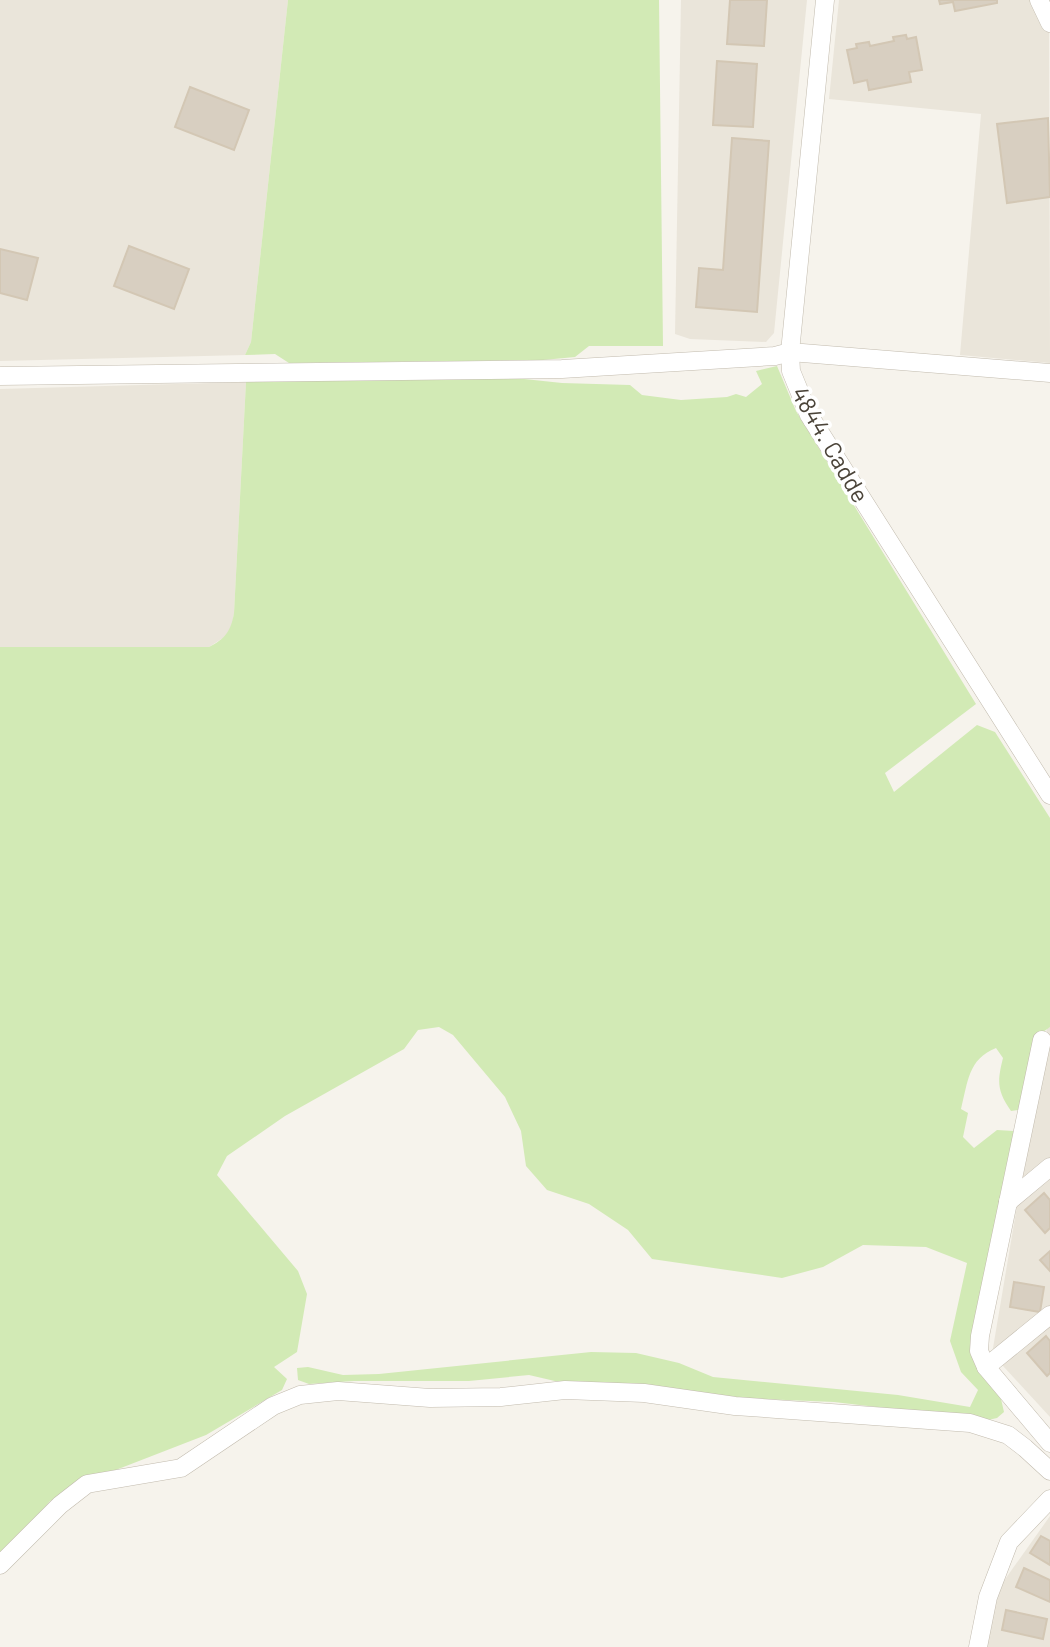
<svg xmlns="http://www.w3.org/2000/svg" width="1050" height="1647" font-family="Barlow,sans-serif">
<rect width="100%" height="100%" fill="#f6f3ec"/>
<g fill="#eae5da">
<polygon points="0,0 288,0 251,342 245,355 0,361"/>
<polygon points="681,0 807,0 774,333 766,342 690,339 675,334"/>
<polygon points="839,0 1049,0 1050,363 960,355 981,114 829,99"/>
<polygon points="246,382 234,613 232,626 226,636 209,647 0,647 0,389"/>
<polygon points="1050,1027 1050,1417 992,1354 1047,1028"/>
<polygon points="1050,1516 1050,1647 987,1647 986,1640 1001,1585"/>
</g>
<g fill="#d2eab5">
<polygon points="288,0 659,0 663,346 589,346 575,357 543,360 289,363 275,354 245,355 251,342"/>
<path d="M 777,366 L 796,411 L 976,704 L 885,773 L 894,792 L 977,725 L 995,732 L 1050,818 L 1050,1027 L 1036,1037 L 1024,1109 L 1011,1111 C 997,1091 997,1082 1003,1058 L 996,1048 C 968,1059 968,1082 961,1109 L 968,1113 L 963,1137 L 974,1148 L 997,1130 L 1014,1131 L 1015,1146 L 979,1367 L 1001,1399 L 1004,1412 L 997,1418 L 988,1420 L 834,1402 L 735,1398 L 572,1385 L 529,1375 L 469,1381 L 354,1381 L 309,1384 L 298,1380 L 297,1368 L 308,1367 L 343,1375 L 379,1374 L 591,1352 L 636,1353 L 679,1363 L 713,1377 L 898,1395 L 970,1407 L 978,1390 L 961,1372 L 950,1341 L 967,1263 L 926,1247 L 863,1245 L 823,1267 L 782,1278 L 652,1259 L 628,1230 L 589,1204 L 547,1190 L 526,1166 L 521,1131 L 505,1097 L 453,1035 L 439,1027 L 418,1030 L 404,1049 L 285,1116 L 227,1156 L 217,1175 L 298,1271 L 307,1294 L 297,1352 L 274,1367 L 287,1379 L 282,1390 L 206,1435 L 108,1473 L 50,1501 L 0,1560 L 0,647 L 209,647 C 225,639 231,631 234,613 L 246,382 L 495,376 L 562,383 L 630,385 L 642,395 L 681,400 L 727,397 L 736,394 L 746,397 L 762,384 L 756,371 Z"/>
</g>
<g fill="#d8cfc1" stroke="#d3c7b4" stroke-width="2">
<polygon points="730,0 767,0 764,46 727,44"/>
<polygon points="939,0 997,0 997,3 955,11 953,2 940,4"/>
<polygon points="906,35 907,39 916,37 922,70 909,72 911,82 869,90 867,80 854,83 847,50 857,48 856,44 869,42 870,46 894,41 893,37"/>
<polygon points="717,61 757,64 753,127 713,125"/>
<polygon points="190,87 249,110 234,150 175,127"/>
<polygon points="1048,118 1050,197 1007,203 997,124"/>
<polygon points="732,138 769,141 757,312 696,307 699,268 723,270"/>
<polygon points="129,246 189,269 174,309 114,286"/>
<polygon points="0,249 38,258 27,300 0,293"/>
<polygon points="1044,1193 1050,1200 1050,1228 1045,1233 1025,1210"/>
<polygon points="1050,1251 1050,1271 1040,1260"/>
<polygon points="1014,1282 1044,1287 1040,1312 1010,1307"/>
<polygon points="1046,1336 1050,1341 1050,1373 1047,1376 1027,1353"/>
<polygon points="1041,1536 1050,1541 1050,1565 1030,1553"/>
<polygon points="1024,1568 1050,1580 1050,1602 1016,1587"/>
<polygon points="1006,1610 1047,1619 1043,1639 1002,1630"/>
</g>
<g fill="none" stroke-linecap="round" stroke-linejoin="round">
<defs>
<g id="minor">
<polyline points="825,0 790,352 791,371 809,415 1050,795"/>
<polyline points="1039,0 1050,23"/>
<polyline points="0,376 562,369 775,356 790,352 1050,373"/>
<polyline points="1042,1040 980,1336 979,1351 986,1367 1050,1443"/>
<polyline points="1008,1202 1050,1167"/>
<polyline points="986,1367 1050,1315"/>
<polyline points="0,1565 60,1505 87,1484 181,1468 273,1406 300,1395 338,1391 430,1398 501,1397 565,1390 644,1393 735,1406 970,1423 1008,1435 1025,1448 1050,1471"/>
<polyline points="978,1647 988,1597 1009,1542 1050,1499"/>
</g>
</defs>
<use href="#minor" stroke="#c2bbae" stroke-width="19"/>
<use href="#minor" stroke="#fff" stroke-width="18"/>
</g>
<g text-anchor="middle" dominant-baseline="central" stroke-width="7" stroke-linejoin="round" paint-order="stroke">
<g font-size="24" fill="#4b4439" stroke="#fff">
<text transform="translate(831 444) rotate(60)">4844. Cadde</text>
</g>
</g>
</svg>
